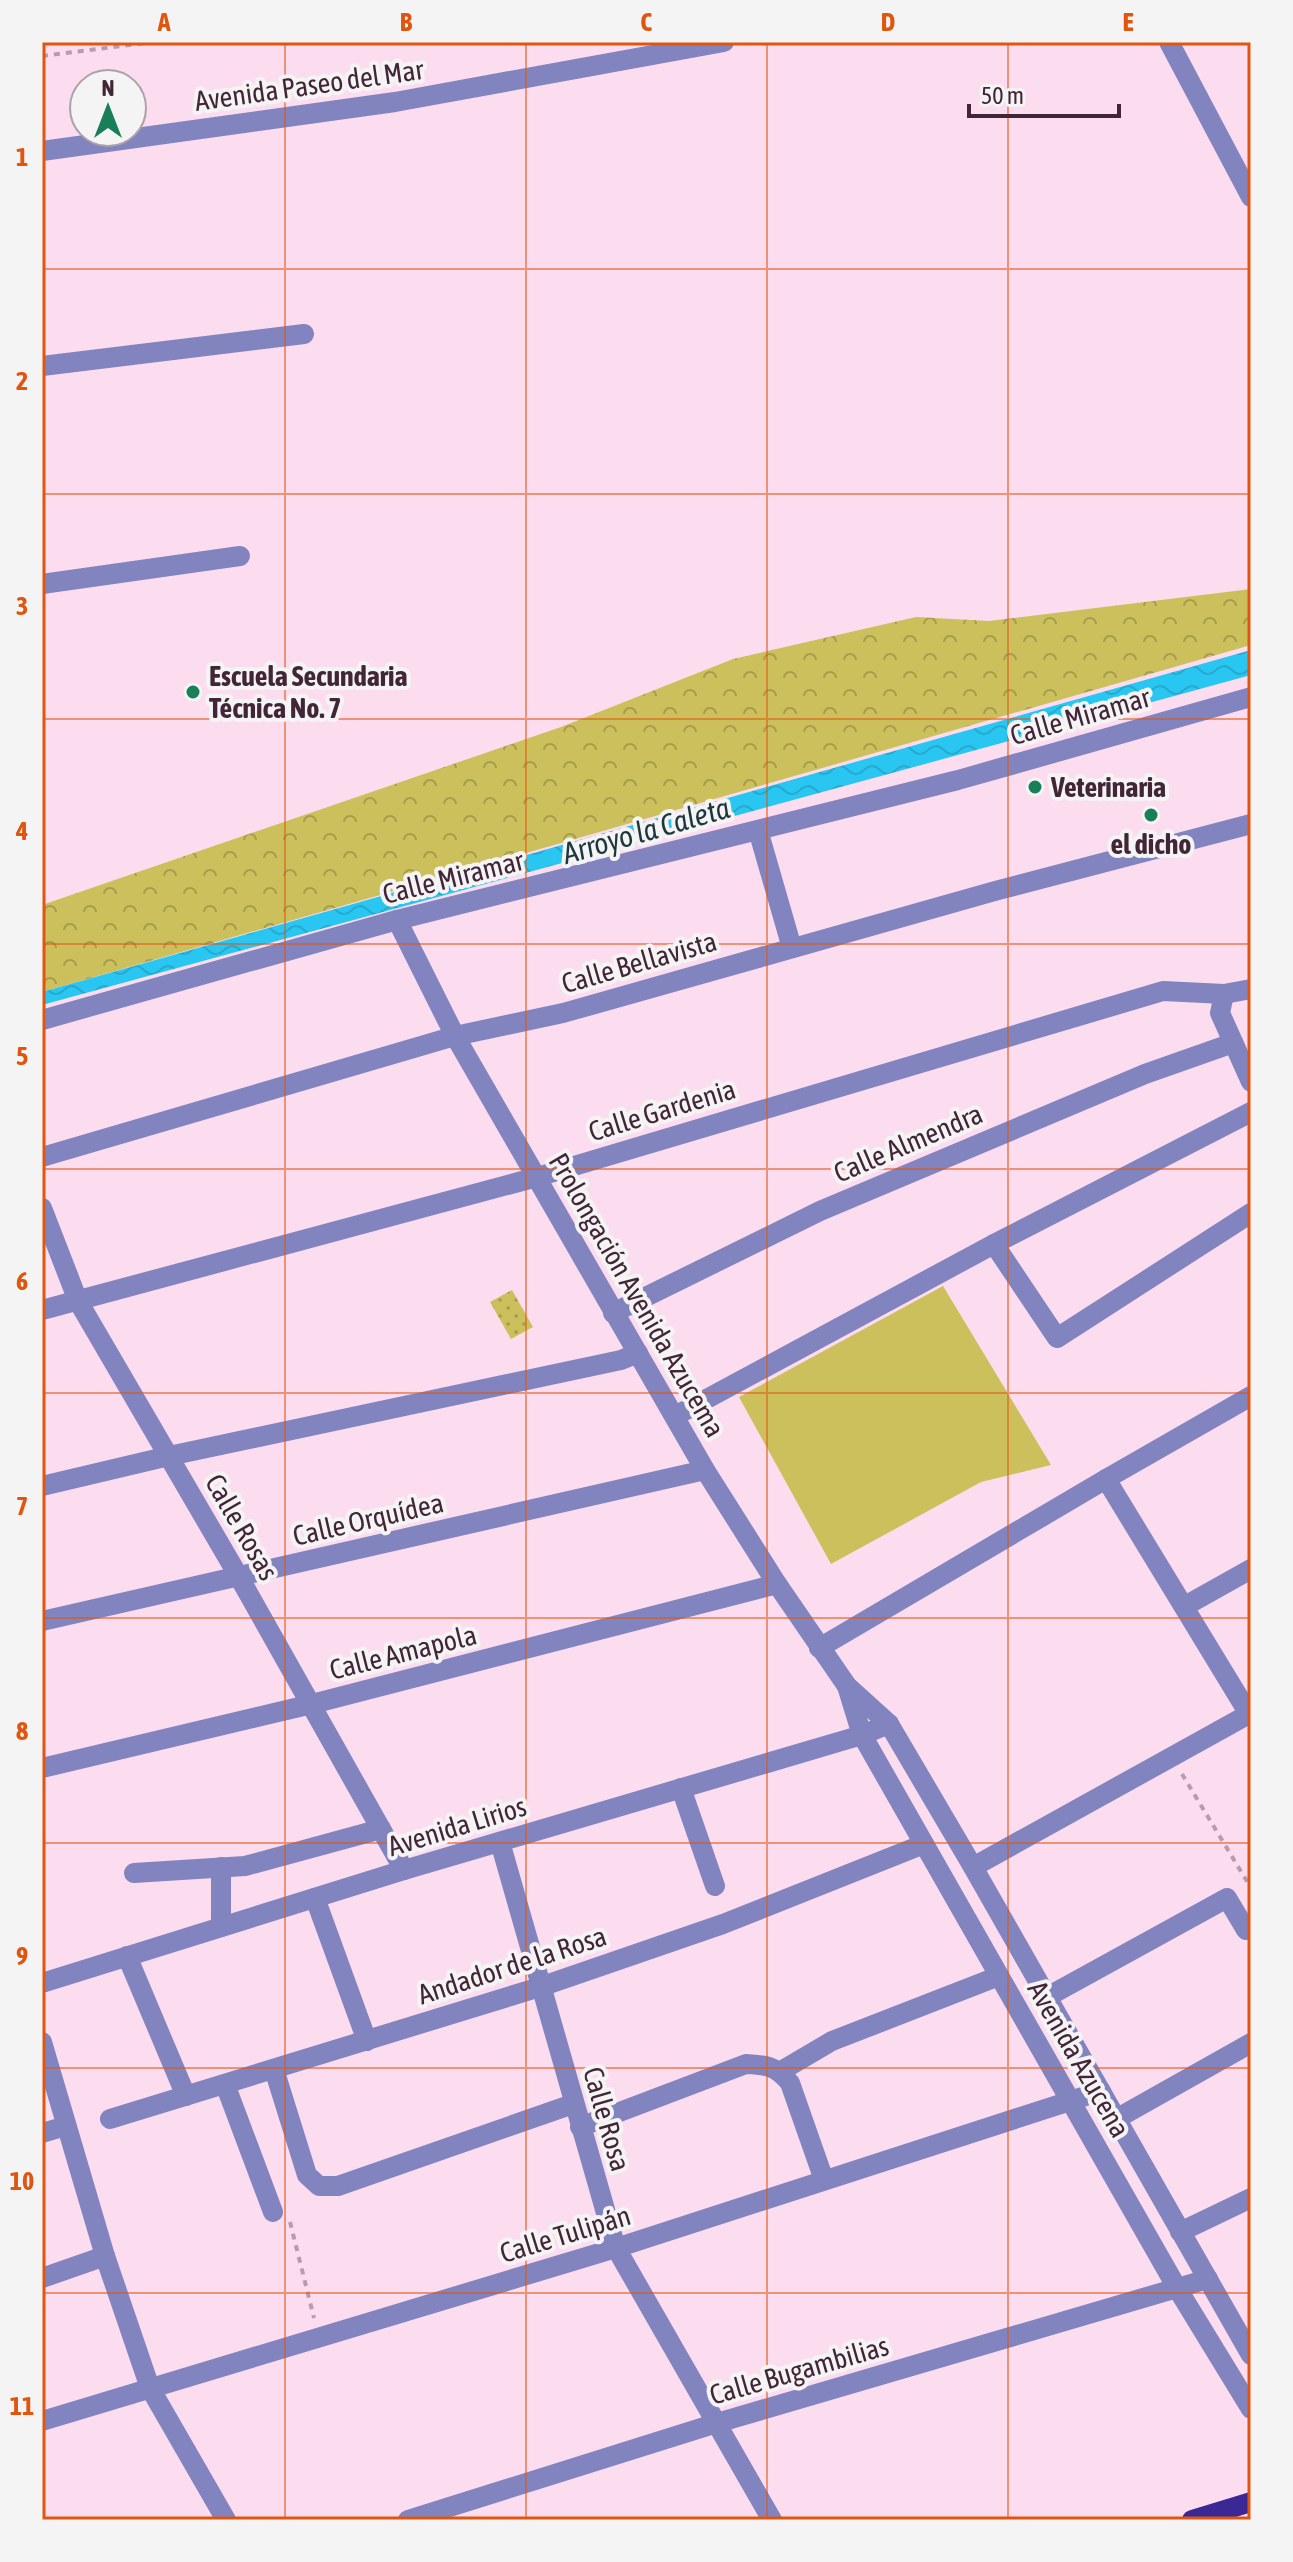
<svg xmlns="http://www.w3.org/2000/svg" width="1293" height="2562" font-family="'Asap Condensed',sans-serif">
<defs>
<pattern id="grass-dots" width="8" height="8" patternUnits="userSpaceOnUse" patternTransform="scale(2)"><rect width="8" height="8" fill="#ccc05c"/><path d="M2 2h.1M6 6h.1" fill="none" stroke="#a79c4d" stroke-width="1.8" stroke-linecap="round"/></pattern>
<pattern id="forest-crowns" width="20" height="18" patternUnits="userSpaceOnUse" patternTransform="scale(2)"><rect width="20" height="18" fill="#ccc05c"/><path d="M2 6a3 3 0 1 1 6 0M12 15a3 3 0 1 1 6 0" fill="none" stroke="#a79c4d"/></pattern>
<pattern id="water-waves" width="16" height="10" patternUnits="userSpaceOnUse" patternTransform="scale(2)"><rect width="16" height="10" fill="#29c6f1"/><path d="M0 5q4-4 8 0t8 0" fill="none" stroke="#26aacf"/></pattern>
</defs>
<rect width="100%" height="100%" fill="#fcdcef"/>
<polygon fill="url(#grass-dots)" points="512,1290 533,1327 511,1339 490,1302"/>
<polygon fill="url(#forest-crowns)" points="1251,589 1251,645 42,992 42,905 561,727 733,659 916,617 989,621"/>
<polygon fill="#ccc05c" points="943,1286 1051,1465 981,1482 831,1564 739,1397"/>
<polygon fill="url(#water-waves)" points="1251,650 1251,675 42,1005 42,992"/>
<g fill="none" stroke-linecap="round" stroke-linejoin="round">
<g stroke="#ba9bae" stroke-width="4" stroke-dasharray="6 6" stroke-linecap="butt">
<polyline points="42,56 154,42"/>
<polyline points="1182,1774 1251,1888"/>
<polyline points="290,2222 314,2318"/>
</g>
<g stroke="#8284bf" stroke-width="20">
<polyline points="1169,42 1251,197"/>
<polyline points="42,151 395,102 724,42"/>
<polyline points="42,366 304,334"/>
<polyline points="42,584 240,556"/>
<polyline points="758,830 792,948"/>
<polyline points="397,920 455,1036 705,1470 777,1584 847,1686 889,1724 973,1867 1251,2355"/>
<polyline points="1224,994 1220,1013 1251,1082"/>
<polyline points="42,1020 397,920 958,780 1251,697"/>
<polyline points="42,1157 455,1036 563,1013 995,891 1251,824"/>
<polyline points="42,1208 78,1301 239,1577 404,1870"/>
<polyline points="994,1244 1057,1338 1251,1213"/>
<polyline points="42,1310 537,1177 1163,991 1224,994 1251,989"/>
<polyline points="613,1313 820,1211 1145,1074 1233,1043"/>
<polyline points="675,1416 994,1244 1251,1112"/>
<polyline points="42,1486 169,1456 621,1360 638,1353"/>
<polyline points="1185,1606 1251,1569"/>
<polyline points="42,1621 705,1470"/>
<polyline points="819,1648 1106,1479 1251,1396"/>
<polyline points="847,1686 862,1735 1177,2288 1251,2409"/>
<polyline points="42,1768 312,1704 777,1584"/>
<polyline points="681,1788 715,1886"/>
<polyline points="500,1842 616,2248 772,2520"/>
<polyline points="221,1867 221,1927"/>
<polyline points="973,1867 1249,1714 1106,1479"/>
<polyline points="134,1873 245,1866 381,1829"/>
<polyline points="315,1898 367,2041"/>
<polyline points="127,1956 186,2096"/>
<polyline points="42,1983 404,1870 862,1735 889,1724"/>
<polyline points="1047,1997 1227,1898 1246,1930 1251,1927"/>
<polyline points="42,2042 105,2256 150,2388 226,2520"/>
<polyline points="274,2069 307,2175 319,2186 338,2186 573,2104"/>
<polyline points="781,2071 832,2041 999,1976"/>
<polyline points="225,2084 273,2212"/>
<polyline points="110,2119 540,1987 723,1924 924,1844"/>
<polyline points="1116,2119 1251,2043"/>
<path d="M 580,2127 L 746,2064 C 767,2065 776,2066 790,2083 L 824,2180"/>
<polyline points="42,2133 66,2126"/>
<polyline points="1180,2232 1251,2198"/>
<polyline points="42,2278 105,2256"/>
<polyline points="42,2421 616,2248 1101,2091"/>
<polyline points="408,2520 717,2423 1208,2279"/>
</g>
<polyline stroke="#3a2994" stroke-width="20" points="1192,2520 1251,2502"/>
</g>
<path fill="none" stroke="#e0560e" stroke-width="2" stroke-opacity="0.55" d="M 285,42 L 285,2520M 526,42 L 526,2520M 767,42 L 767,2520M 1008,42 L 1008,2520M 42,269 L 1251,269M 42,494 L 1251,494M 42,719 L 1251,719M 42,944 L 1251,944M 42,1169 L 1251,1169M 42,1393 L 1251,1393M 42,1618 L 1251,1618M 42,1843 L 1251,1843M 42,2068 L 1251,2068M 42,2293 L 1251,2293"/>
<g fill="#187f59" stroke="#f4f4f4" stroke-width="3">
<circle cx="193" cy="692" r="8"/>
<circle cx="1035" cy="787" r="8"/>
<circle cx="1151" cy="815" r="8"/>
</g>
<g text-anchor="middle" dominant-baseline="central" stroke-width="8" stroke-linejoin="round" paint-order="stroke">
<g font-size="28" fill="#432538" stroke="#f4f4f4">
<text transform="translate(309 85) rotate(-8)">Avenida Paseo del Mar</text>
<text transform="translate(1080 716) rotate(-16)">Calle Miramar</text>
<text transform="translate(453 877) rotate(-14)">Calle Miramar</text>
<text transform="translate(639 962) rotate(-16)">Calle Bellavista</text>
<text transform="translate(662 1110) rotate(-17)">Calle Gardenia</text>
<text transform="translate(908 1143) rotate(-23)">Calle Almendra</text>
<text transform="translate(637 1295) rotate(60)">Prolongación Avenida Azucema</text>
<text transform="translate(368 1519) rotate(-13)">Calle Orquídea</text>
<text transform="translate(242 1527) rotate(60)">Calle Rosas</text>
<text transform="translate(403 1652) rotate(-14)">Calle Amapola</text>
<text transform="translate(457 1826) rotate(-17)">Avenida Lirios</text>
<text transform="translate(512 1965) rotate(-18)">Andador de la Rosa</text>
<text transform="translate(1079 2059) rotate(60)">Avenida Azucena</text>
<text transform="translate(607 2119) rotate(74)">Calle Rosa</text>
<text transform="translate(565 2234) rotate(-17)">Calle Tulipán</text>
<text transform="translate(799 2370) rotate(-16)">Calle Bugambilias</text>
</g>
<g font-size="28" font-weight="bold" fill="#432538" stroke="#f4f4f4" text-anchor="start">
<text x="209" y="676">Escuela Secundaria<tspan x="209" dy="32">Técnica No. 7</tspan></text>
<text x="1051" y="787">Veterinaria</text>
<text x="1151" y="844" text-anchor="middle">el dicho</text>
</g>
<g font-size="30" font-style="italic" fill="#1e363e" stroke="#f4f4f4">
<text transform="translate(646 830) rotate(-16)">Arroyo la Caleta</text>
</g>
</g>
<rect width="1293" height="2562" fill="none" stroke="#f4f4f4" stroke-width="88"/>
<g transform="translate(108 108)"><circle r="38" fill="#f4f4f4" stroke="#ada1a9" stroke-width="2"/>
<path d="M0-6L14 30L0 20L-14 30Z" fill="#187f59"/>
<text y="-12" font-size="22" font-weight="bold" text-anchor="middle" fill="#432538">N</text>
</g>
<path d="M969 104v12h150v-12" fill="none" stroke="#432538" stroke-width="4"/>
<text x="981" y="104" font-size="24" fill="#432538" stroke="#f4f4f4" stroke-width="6" paint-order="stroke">50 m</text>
<rect x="44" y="44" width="1205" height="2474" fill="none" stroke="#e0560e" stroke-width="3"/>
<g font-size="26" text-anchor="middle" font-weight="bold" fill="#e0560e">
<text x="164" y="31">A</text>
<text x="406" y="31">B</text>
<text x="646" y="31">C</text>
<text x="888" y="31">D</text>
<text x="1128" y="31">E</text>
<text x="22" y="166">1</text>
<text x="22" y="390">2</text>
<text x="22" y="615">3</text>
<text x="22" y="840">4</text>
<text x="22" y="1065">5</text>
<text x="22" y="1290">6</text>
<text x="22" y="1515">7</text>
<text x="22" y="1740">8</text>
<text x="22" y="1965">9</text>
<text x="22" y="2190">10</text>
<text x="22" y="2415">11</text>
</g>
</svg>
